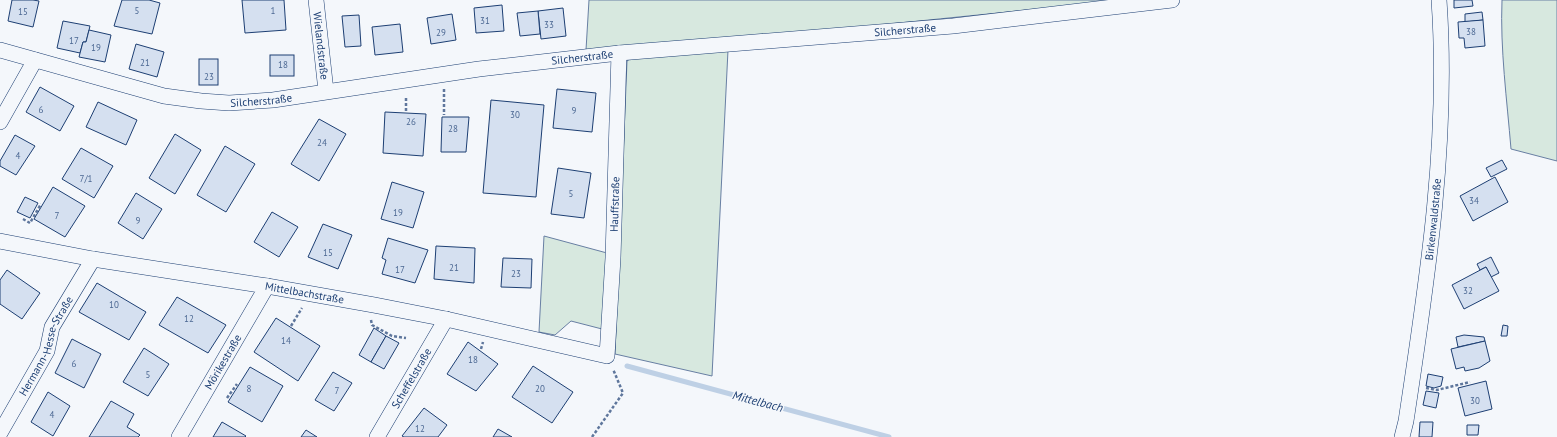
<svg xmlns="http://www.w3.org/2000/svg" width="1557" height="437" font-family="'PT Sans',sans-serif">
<rect width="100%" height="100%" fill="#f4f7fb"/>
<g fill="#d7e8df" stroke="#687fa3">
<polygon points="589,0 1126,0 830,30 586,50"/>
<path d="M 1502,0 L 1557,0 L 1557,161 L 1511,149 C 1507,100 1500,49 1502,0 Z"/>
<polygon points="728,50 712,376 615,354 627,61 637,54"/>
<polygon points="544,236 607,253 602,329 571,321 555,335 539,332"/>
</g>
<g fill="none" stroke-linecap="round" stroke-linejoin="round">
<polyline stroke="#bed0e5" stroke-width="5" points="627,366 889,437"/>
</g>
<g fill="#d5e0f0" stroke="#1d3f73">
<polygon points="12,0 33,0 39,1 33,27 8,21"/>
<polygon points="122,0 149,0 160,3 152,34 114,26"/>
<polygon points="242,0 284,0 286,30 245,33"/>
<polygon points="1454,0 1472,0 1473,6 1454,8"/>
<polygon points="502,5 504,31 476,33 474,8"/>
<polygon points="563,8 566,36 541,39 538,11"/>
<polygon points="538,11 540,34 520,36 517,13"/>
<polygon points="1482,12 1483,20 1465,22 1465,14"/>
<polygon points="452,14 456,40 431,44 427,18"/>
<polygon points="359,15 361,46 345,47 342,16"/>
<polygon points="1483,20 1485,46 1465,48 1464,38 1459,38 1458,22"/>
<polygon points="63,21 90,26 86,42 83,42 80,53 57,48"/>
<polygon points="400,24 403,52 375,55 372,27"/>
<polygon points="89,30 111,35 105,62 79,57 83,42 86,42"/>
<polygon points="136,44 164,52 157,77 129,69"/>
<rect x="270" y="55" width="24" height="21"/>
<rect x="199" y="59" width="19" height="26"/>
<polygon points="40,87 74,106 60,131 26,112"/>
<polygon points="557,89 596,93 592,132 553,128"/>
<polygon points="491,100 544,105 536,197 483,193"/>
<polygon points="98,102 137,120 126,145 86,127"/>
<polygon points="385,112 426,114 423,156 383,153"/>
<polygon points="442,117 469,117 466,152 441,152"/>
<polygon points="319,119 346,134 319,181 291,164"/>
<polygon points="175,134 201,150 175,194 149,178"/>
<polygon points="15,135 35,146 16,175 0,166 0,161"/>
<polygon points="225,146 255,164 226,212 197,195"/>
<polygon points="81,148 113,166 94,198 62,179"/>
<polygon points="1502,160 1507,169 1491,177 1486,168"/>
<polygon points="558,168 591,173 584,218 551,214"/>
<polygon points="1495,177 1508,202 1473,221 1460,196"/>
<polygon points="392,182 424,192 413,228 381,219"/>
<polygon points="53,187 85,206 65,237 34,219"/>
<polygon points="136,193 162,209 143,239 118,223"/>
<polygon points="25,197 38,203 30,218 17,212"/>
<polygon points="272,212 298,227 279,257 254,242"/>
<polygon points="323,224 352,235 338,269 308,257"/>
<polygon points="388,238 428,250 415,283 382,274 386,260 382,258"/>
<polygon points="436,246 475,248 474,283 434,279"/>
<polygon points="1491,257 1499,273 1491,277 1486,267 1480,270 1477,264"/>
<polygon points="503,258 532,259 531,288 501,287"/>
<polygon points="1486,267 1499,291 1464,309 1452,285"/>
<polygon points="7,270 40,293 22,319 0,304 0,280"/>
<polygon points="97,283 146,312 129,340 79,312"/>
<polygon points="177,297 226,325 208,353 159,325"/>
<polygon points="276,318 320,346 298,381 254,352"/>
<polygon points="1503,325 1508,326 1507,336 1501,336"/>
<polygon points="374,328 386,336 371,362 359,355"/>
<polygon points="1464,335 1484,337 1485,341 1458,347 1456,337"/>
<polygon points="386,336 399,343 384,369 371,362"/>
<polygon points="72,339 101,354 84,388 55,373"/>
<polygon points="1485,341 1490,361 1479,368 1465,371 1464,367 1456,369 1451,349"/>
<polygon points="468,342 498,364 476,391 447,374"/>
<polygon points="144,348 169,364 148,396 123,382"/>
<polygon points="533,366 573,392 552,423 512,397"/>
<polygon points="250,367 283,386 262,422 228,402"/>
<polygon points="333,372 352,383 334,411 315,400"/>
<polygon points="1428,374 1443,377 1441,386 1434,388 1426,386"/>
<polygon points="1486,381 1492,409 1465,416 1458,388"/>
<polygon points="1426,391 1439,393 1436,408 1423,405"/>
<polygon points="48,392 70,406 53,436 31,422"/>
<polygon points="111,401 134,414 127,427 140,435 138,437 89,437"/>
<polygon points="424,408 447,425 438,437 404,437 402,436"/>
<polygon points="222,422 246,436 245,437 213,437"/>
<polygon points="1420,422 1433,422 1432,437 1419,437"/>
<polygon points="1467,425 1479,425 1478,435 1467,435"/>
<polygon points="498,429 512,437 493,437"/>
<polygon points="306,430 317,437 301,437"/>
</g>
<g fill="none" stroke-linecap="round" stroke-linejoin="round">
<defs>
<g id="minor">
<path id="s1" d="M 316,0 L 326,91"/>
<path id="s2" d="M 0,50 L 164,96 L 201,101 L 229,103 L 273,100 L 479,69 L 619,53 L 953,26 L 1172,0"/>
<polyline points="0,122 35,60"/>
<path id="s3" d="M 0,241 L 93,259 L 267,286 L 374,305 L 446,319 L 607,356 L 613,258 L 619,53"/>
<path id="s4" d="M 0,433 L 47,351 L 52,327 L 93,259"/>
<path id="s5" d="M 179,437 L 267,286"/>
<path id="s6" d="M 377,437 L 446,319"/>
<path id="s7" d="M 1402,437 L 1406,421 C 1427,282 1449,141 1439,0"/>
</g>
</defs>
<use href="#minor" stroke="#1d3f73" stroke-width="16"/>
<g stroke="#5e769c" stroke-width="2.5" stroke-dasharray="3 2" stroke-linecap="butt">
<polyline points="444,89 444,115"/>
<polyline points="406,111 406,96"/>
<polyline points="23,219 30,223 41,204"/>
<polyline points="371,320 372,325 392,336 406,338"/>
<polyline points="291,326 302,308"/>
<polyline points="481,349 483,342"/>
<polyline points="1426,388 1437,390 1470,382"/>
<polyline points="227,398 237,384"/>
<polyline points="592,437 623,393 613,369"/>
</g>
<use href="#minor" stroke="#f4f7fb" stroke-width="15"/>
</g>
<g text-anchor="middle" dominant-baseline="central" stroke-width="3" stroke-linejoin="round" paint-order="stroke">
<g font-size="9" fill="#4b6792">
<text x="137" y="10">5</text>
<text x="273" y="10">1</text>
<text x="23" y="11">15</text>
<text x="485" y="20">31</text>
<text x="549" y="24">33</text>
<text x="1471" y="31">38</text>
<text x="441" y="32">29</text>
<text x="74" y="40">17</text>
<text x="96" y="47">19</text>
<text x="145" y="62">21</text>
<text x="283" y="64">18</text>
<text x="209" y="76">23</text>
<text x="41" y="109">6</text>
<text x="574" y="110">9</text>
<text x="515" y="114">30</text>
<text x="411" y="121">26</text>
<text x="453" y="128">28</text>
<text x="322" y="142">24</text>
<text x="18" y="155">4</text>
<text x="86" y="178">7/1</text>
<text x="571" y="193">5</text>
<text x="1474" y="200">34</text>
<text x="398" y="212">19</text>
<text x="57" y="215">7</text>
<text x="138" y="220">9</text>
<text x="328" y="252">15</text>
<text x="454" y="267">21</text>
<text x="400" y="269">17</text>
<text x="516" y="273">23</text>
<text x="1468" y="290">32</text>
<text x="114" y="304">10</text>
<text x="189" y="318">12</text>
<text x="286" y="340">14</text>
<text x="473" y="359">18</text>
<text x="74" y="363">6</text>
<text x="148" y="374">5</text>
<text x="249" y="388">8</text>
<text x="540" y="388">20</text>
<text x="337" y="390">7</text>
<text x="1475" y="400">30</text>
<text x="52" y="414">4</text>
<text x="420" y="428">12</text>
</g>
<g font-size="11" fill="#1d3f73" stroke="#f4f7fb">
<text stroke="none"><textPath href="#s2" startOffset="916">Silcherstraße</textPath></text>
<text stroke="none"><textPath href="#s1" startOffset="46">Wielandstraße</textPath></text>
<text stroke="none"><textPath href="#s2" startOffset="592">Silcherstraße</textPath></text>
<text stroke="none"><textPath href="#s2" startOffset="268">Silcherstraße</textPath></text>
<text stroke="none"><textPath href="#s3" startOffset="770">Hauffstraße</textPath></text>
<text stroke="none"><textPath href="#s7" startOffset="220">Birkenwaldstraße</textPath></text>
<text stroke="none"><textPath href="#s3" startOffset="309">Mittelbachstraße</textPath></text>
<text stroke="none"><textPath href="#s4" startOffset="99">Hermann-Hesse-Straße</textPath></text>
<text stroke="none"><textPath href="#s5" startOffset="87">Mörikestraße</textPath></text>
<text stroke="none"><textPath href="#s6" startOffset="68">Scheffelstraße</textPath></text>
</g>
<g font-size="12" font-style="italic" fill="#1d3f73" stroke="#f4f7fb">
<text transform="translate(758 401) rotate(15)">Mittelbach</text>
</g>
</g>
</svg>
